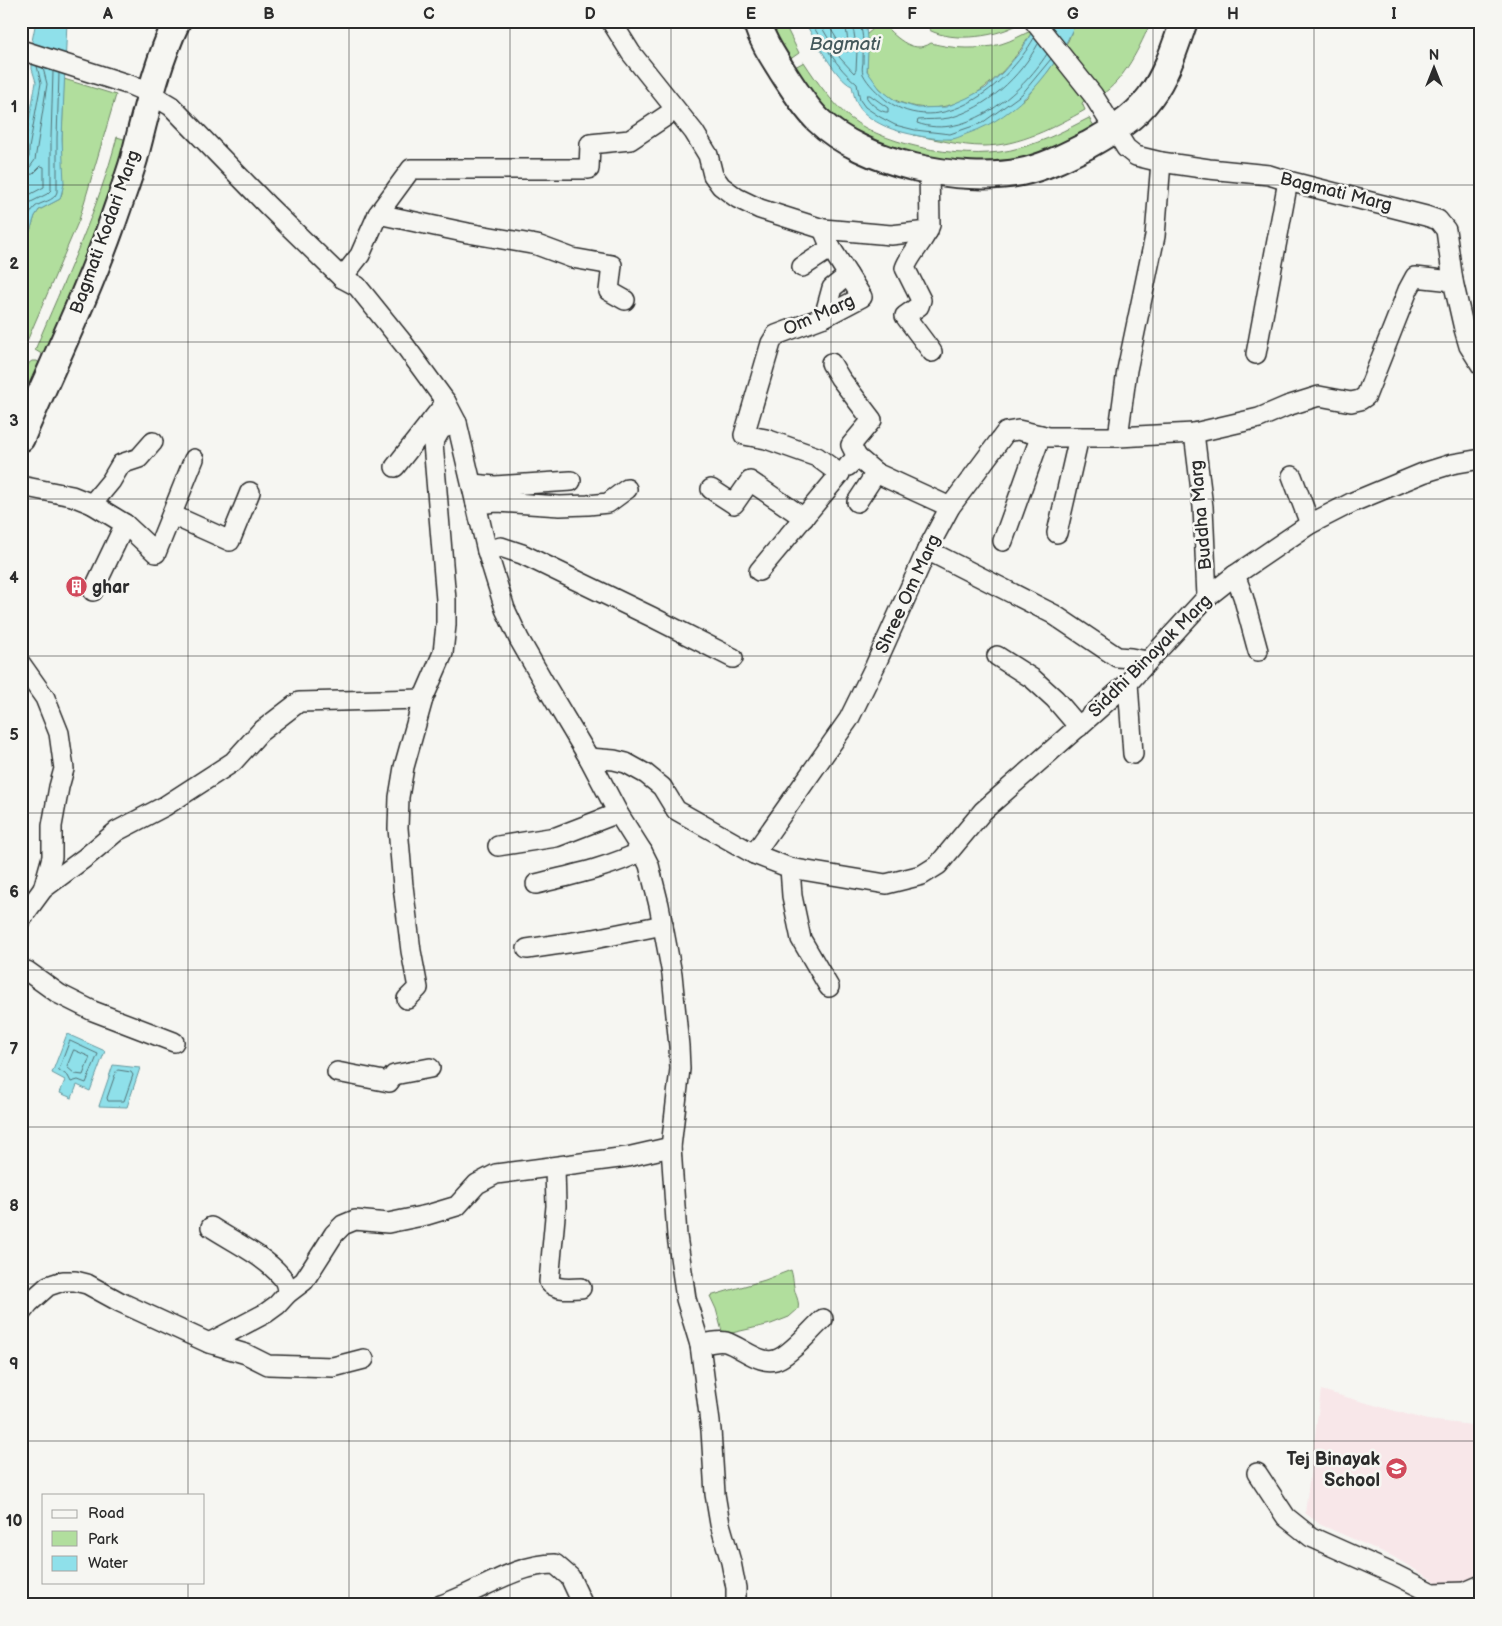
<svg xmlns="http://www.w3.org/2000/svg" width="1502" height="1626" font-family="'Balsamiq Sans',sans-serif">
<rect width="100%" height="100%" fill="#f6f6f2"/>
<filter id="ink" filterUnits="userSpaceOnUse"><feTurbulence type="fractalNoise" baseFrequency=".02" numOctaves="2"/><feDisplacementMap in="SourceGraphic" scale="10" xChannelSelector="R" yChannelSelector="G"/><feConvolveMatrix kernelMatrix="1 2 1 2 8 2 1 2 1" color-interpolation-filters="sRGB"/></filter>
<g filter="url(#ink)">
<polygon fill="#f8e7e9" points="1321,1390 1427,1420 1481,1426 1481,1580 1455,1589 1441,1585 1392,1556 1321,1525 1305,1513"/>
<g fill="#b1de9d" stroke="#6e8464">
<polygon points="769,21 783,21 799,53 789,60"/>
<path d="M 935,21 L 1022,21 L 1022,22 C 999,37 954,43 929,30 Z"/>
<path d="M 1076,21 L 1151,21 C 1141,45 1124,81 1101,95 L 1094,90 L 1082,103 L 1085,110 C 1055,127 1019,146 983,146 C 960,146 936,139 914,135 L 951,139 L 1026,98 L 1049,70 L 1068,41 Z"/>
<path d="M 881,22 C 893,34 912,56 931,43 C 952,49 979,50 1001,44 C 1012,41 1023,34 1033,30 C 1008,74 961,122 905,104 C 891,100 875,87 868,73 C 866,68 867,42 866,35 Z"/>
<path d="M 804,62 C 817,82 832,103 850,118 C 889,148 972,162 1019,148 C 1044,142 1067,129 1089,118 L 1094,126 C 1069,139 1042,154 1014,160 C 961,170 875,153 834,117 C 818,103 806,85 793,68 Z"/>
<polygon points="64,79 116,95 79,220 21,355 21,258 35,216 39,210 60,199 62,193 62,138"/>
<path d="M 117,137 L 127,140 L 104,215 L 45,356 L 35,350 C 64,280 98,211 117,137 Z"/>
<polygon points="32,361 37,361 41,364 21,410 21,381 29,363"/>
<path d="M 791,1270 C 793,1276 793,1281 794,1287 C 795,1295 800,1301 798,1309 L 789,1317 L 771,1324 L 723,1335 L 716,1309 L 710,1296 L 765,1280 Z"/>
</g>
<g fill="#8fe0ea" stroke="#67989e">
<polygon points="36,21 67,21 62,138 64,184 60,199 39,210 35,216 21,258 21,174 24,164 24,148 36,82 32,69 32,41"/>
<path d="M 804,21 L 862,21 L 866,27 L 868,51 L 867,71 L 880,89 L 897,102 L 918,108 L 946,107 L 967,98 L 986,88 L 1003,72 L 1021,51 L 1033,30 L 1041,21 L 1076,21 C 1058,68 1017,117 969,133 C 963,135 956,139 951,139 C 935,140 913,135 898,131 C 884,127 861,116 856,101 C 854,96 853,91 852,86 C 837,81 813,36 804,21 Z"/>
<polygon points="67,1034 105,1051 90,1091 77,1085 72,1098 60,1093 65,1080 52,1073"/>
<polygon points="113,1065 140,1068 127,1107 99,1106"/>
</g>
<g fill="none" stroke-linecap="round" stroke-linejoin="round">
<g stroke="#537377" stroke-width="1">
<path d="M 810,21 C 824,44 836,67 857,84 L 860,100 L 865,107 L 880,117 L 895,125 L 915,130 L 950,134 L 982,123 L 1022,94 L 1051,59"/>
<polyline points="818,21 840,58 854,73 856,70 857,51 852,21"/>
<polyline points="826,21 844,51 847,52 849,49 845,21"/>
<path d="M 858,21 C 859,24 860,26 861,28 C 864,39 863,52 863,63 C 862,67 862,71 863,74 C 868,84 878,93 886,100 C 940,140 1007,86 1034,38"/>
<path d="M 1038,44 C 1020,77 987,108 949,118 C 939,120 928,119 918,120 L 917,123 C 966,141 1022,93 1047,54"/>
<path d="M 867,95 L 870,95 L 888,108 L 888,112 C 881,113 871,104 867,98 Z"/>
<polyline points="21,163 26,161 29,157 29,148 41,83 37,66"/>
<polyline points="21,169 30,167 35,160 47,84 43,68"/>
<polyline points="21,176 33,174 41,166 44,167 44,187 29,195 21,203"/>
<polyline points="21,220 31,202 47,194 51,190 51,138 53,72"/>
<path d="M 21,241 C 24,231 27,215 35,207 C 42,201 54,202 57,192 L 57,138 L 59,74"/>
<polygon points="70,1041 98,1054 86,1083 78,1080 71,1082 68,1076 59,1070"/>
<polygon points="74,1050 90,1057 83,1075 75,1074 67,1067"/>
<polygon points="118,1070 131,1072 133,1075 124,1101 108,1101 107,1098 116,1072"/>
</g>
<defs>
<g id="minor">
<polyline points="611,21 631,53 694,132 708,155 713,175 721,186 737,198 760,209 823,229"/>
<polyline points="1034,21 1093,95 1126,148 1136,156 1161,162 1209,169 1269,175 1288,181 1426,216 1438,220 1446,230 1453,281 1464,329 1469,346 1481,365"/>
<polyline points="21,50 130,85 151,94 171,106 268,206 342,278 357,286 403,343 446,402 457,423 441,429 433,443 446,600 446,625 443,653 423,699 404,767 399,797 398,828 403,886 411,951 418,988 407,999"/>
<path d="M 929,171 L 930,225 C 925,241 911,252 905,268 L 921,300 L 919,306 L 905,316 L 932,352"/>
<polyline points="378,214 411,169 589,169 590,144 630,140 675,110"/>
<polyline points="802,267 831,248"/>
<polyline points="342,278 360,255 378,214 468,233 537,245 572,258 612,265 609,291 625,300"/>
<polyline points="824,317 832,288 848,275"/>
<polyline points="1256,354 1288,181"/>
<polyline points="831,363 840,378 872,420 851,445 857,457"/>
<polyline points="457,423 487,551 505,609 519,639 546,686 589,758 618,813 642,851 649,865 659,905 672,974 679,1046 680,1069 671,1147 677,1236 686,1299 700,1345 711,1430 715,1494 720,1524 731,1562 736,1588 736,1605"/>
<polyline points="1194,433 1203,507 1207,597"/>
<polyline points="1118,437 1127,370 1155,236 1161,162"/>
<polyline points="848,466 857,457 876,473 857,502"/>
<polyline points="395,467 446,402"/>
<polyline points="876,473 950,507"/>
<polyline points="1292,476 1310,524"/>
<polyline points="472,484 495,486 571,481"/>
<polyline points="21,486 72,496 92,504 125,524 93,591"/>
<polyline points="711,489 734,504 750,481 804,518"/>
<polyline points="92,504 111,481 121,464 139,458 153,442"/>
<polyline points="476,504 497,502 560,506 588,505 608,503 627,489"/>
<polyline points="172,515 230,541 250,492"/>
<polyline points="125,524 156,553 194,459"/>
<polyline points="1057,533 1079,437"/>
<polyline points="1003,541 1041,435"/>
<polyline points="927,550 1053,614 1117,657 1131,658 1147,661"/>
<polyline points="487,551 501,547 522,554 652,617 733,658"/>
<polyline points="759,571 840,474 817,457 766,439 744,435 771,343 776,335 824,317 862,297 831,248 823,229 891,235 928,231"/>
<polyline points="1235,575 1243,596 1258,651"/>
<polyline points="997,656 1033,679 1055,699 1079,727"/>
<polyline points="21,664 45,698 59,733 64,769 59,787 52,826 52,857 43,889"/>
<polyline points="1128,683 1133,754"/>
<polyline points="589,758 614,760 626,763 646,774 662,787 676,810 754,854 790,868 792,896 801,939 829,987"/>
<polyline points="498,846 556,837 618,813"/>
<polyline points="754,854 849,719 875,666 927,550 950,507 1006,432 1018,430 1049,437 1118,437 1194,433 1259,418 1287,406 1319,396 1351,402 1360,400 1366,396 1408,290 1415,277 1453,281"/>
<polyline points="790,868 886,884 922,875 938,865 983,811 1128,683 1207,597 1235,575 1310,524 1353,502 1423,473 1452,464 1481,459"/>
<path d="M 536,884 C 572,875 608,868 642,851"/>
<polyline points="21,919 43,889 86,857 117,831 165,806 233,762 260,732 299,702 423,699"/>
<polyline points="527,949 594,939 663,925"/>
<polyline points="21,970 27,971 59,994 93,1011 174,1042"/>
<polyline points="337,1072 389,1082 394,1075 430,1068"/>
<path d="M 555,1167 L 556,1206 L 549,1282 C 556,1291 571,1288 581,1288"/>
<path d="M 211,1227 C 234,1242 263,1255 281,1276 C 286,1281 287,1287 287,1294"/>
<polyline points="21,1313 29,1303 48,1286 63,1281 75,1281 87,1284 120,1302 209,1343 266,1313 277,1305 287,1294 304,1281 334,1234 343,1225 355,1220 388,1223 427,1215 457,1206 477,1184 496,1174 627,1157 671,1147"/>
<polyline points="209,1343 246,1354 268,1365 333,1367 364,1359"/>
<path d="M 700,1345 C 708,1343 718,1340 726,1342 C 742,1347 763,1368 780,1358 C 795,1350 810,1331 823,1319"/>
<polyline points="1257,1473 1286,1517 1311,1537 1396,1575 1432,1593 1465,1592 1468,1605"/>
<polyline points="1465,1592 1481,1585"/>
<path d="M 441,1605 C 479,1592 515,1564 555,1564 L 570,1577 L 583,1605"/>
</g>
<g id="secondary">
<path d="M 756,21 C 762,40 772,55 782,71 C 793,88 804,106 818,120 C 863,164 961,184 1021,172 C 1045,167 1066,156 1088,145 C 1111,132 1134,119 1150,97 C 1167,74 1175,47 1184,21"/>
<path d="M 21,438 C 52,366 87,295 113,221 C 120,200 128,180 134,159 C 146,113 156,65 177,21"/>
</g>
</defs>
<use href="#minor" stroke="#2b2b2b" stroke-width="22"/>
<use href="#secondary" stroke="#2b2b2b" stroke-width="30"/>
<use href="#minor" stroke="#f6f6f2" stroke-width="19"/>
<use href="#secondary" stroke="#f6f6f2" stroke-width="26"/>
</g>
</g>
<path fill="none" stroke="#2b2b2b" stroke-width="1" stroke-opacity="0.55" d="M 188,21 L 188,1495M 349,21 L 349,1605M 510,21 L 510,1605M 671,21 L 671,1605M 831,21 L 831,1605M 992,21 L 992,1605M 1153,21 L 1153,1605M 1314,21 L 1314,1605M 21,185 L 1481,185M 21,342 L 1481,342M 21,499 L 1481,499M 21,656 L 1481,656M 21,813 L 1481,813M 21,970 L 1481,970M 21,1127 L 1481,1127M 21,1284 L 1481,1284M 21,1441 L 1481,1441M 188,1582 L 188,1605"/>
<defs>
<symbol id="building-disc" viewBox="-11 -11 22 22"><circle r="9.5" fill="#d1495b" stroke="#f6f6f2"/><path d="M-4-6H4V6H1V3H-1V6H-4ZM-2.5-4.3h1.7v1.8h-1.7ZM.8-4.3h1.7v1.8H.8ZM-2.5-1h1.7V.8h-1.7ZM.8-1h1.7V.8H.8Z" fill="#fff"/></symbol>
<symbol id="school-disc" viewBox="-11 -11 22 22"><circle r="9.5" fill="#d1495b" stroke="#f6f6f2"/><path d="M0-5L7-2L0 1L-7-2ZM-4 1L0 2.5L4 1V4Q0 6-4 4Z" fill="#fff"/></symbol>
</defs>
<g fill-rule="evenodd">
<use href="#building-disc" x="64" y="574" width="25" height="25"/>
<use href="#school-disc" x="1384" y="1456" width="25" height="25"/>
</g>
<g text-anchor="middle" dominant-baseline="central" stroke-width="5" stroke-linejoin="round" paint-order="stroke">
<g font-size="18" fill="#2b2b2b" stroke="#f6f6f2">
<text transform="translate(1336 192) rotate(14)">Bagmati Marg</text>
<text transform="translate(105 232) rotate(-70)">Bagmati Kodari Marg</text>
<text transform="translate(819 315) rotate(-24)">Om Marg</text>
<text transform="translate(1201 515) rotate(-95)">Buddha Marg</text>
<text transform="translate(908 594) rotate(-65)">Shree Om Marg</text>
<text transform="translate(1150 656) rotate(-45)">Siddhi Binayak Marg</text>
</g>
<g font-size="18" font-weight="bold" fill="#2b2b2b" stroke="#f6f6f2" text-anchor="start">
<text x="92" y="587">ghar</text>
<text x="1380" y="1459" text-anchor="end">Tej Binayak<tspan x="1380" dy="21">School</tspan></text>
</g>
<g font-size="19" font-style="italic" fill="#44585b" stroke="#f6f6f2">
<text x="845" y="44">Bagmati</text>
</g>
</g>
<rect width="1502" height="1626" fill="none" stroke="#f6f6f2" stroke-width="55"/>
<rect x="42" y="1494" width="162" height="90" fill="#f6f6f2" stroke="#a5a5a2"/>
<rect x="52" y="1510" width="25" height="8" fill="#f6f6f2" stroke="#a5a5a2"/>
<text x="88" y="1518" font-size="15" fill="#2b2b2b">Road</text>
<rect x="52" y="1531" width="25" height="15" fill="#b1de9d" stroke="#a5a5a2"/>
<text x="88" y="1544" font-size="15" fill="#2b2b2b">Park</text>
<rect x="52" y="1556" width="25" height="15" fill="#8fe0ea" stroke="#a5a5a2"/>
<text x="88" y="1568" font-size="15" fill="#2b2b2b">Water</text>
<g transform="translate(1434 68)" stroke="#f6f6f2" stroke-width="4" paint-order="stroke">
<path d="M0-4L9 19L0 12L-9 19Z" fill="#2b2b2b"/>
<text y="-8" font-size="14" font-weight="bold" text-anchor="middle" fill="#2b2b2b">N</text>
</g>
<rect x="28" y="28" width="1446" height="1570" fill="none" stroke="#2b2b2b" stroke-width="2"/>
<g font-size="16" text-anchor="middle" font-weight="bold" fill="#2b2b2b">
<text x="108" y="19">A</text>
<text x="269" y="19">B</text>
<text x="429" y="19">C</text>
<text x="590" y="19">D</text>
<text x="751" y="19">E</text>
<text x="912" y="19">F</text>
<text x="1073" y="19">G</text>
<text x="1233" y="19">H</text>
<text x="1394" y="19">I</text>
<text x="14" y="112">1</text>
<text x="14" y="269">2</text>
<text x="14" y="426">3</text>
<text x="14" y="583">4</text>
<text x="14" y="740">5</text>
<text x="14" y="897">6</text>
<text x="14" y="1054">7</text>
<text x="14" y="1211">8</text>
<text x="14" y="1369">9</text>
<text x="14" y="1526">10</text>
</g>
</svg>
